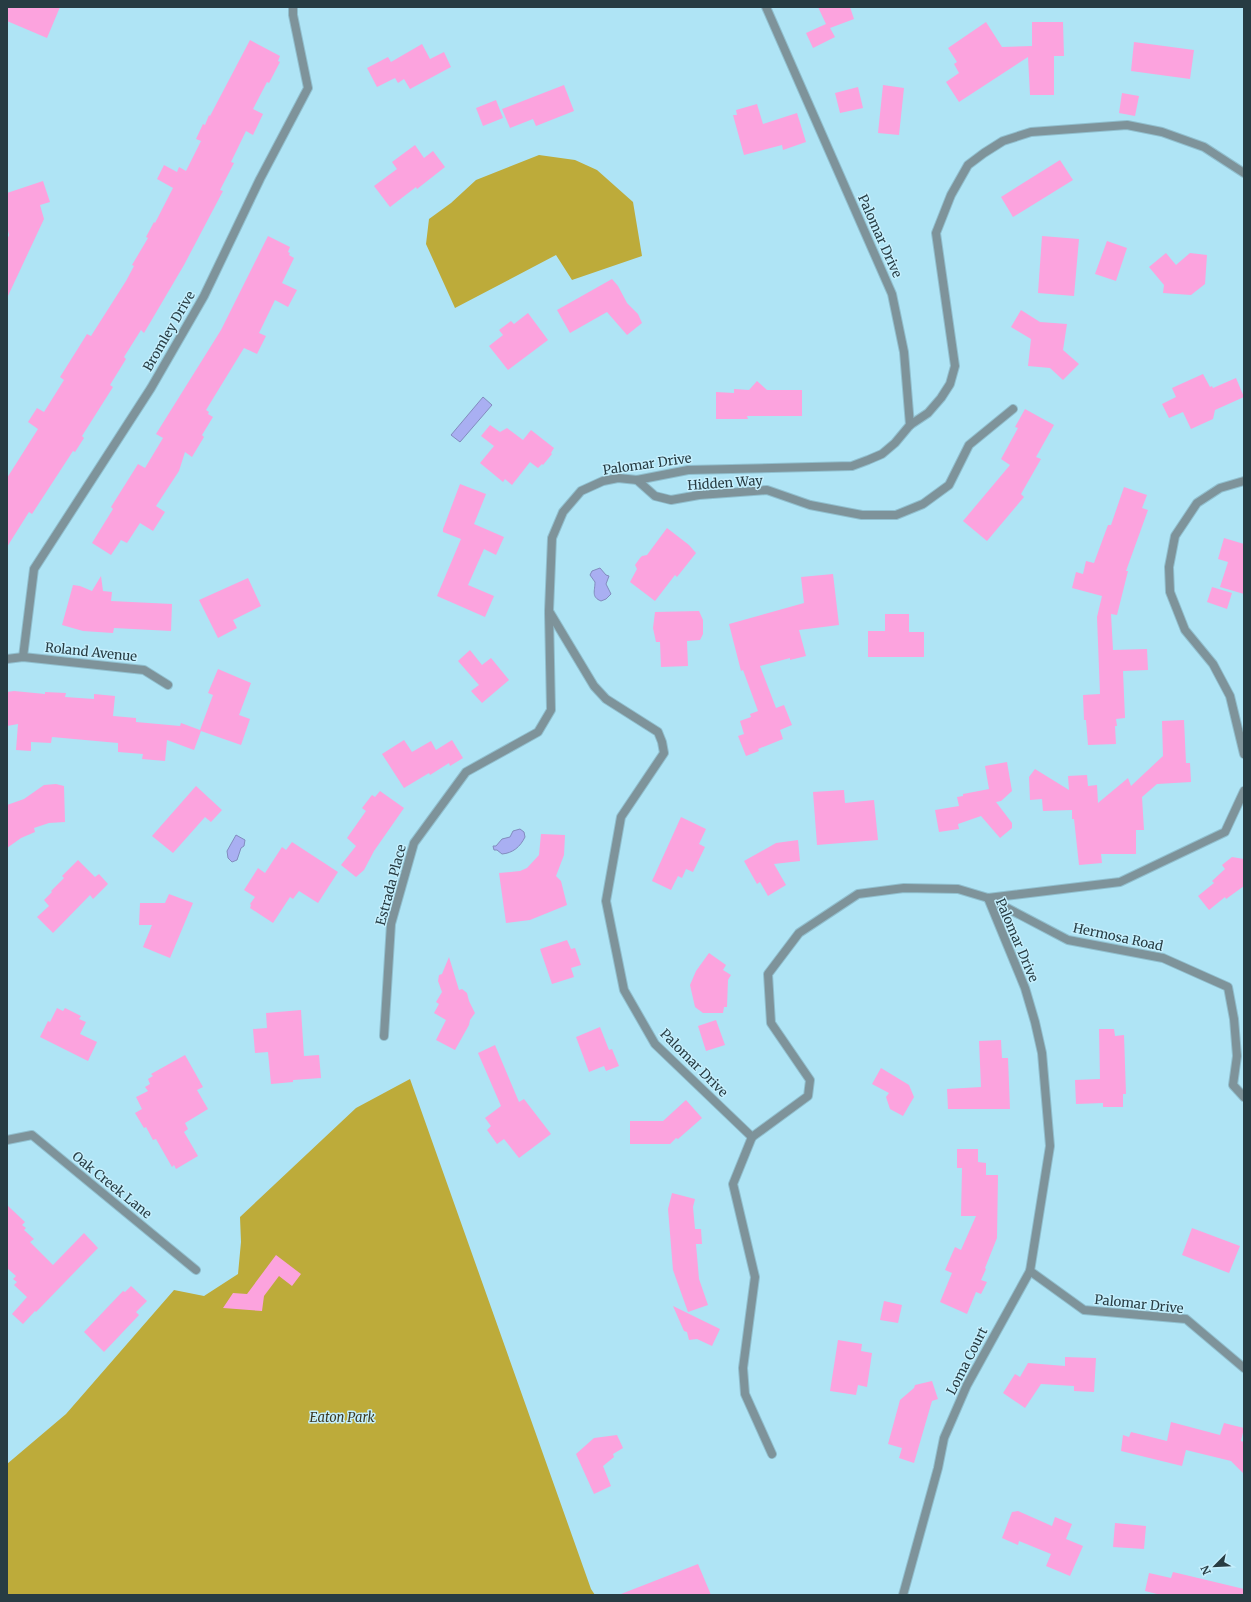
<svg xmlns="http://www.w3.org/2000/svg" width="1251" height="1602" font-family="Merriweather,serif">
<rect width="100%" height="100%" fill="#afe4f5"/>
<g fill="#bdab3a">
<polygon points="539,155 575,160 597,170 633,202 642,256 572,280 556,255 455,308 426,244 429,219 451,203 476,180"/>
<polygon points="410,1079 591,1589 595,1595 7,1595 7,1464 66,1414 174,1290 204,1296 238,1274 241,1242 240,1217 356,1108"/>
</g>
<g fill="#a9aff2" stroke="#828cbe">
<polygon points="483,397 492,405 460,442 451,435"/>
<path d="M 600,568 L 606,575 L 609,576 L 606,584 L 611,594 L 606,599 L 601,601 C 591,597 595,591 595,582 L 590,575 L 592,571 Z"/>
<path d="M 520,829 L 524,832 L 525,837 C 520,847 513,853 502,854 L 497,850 L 494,850 L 493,846 L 496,846 L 502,839 L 510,837 L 513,831 Z"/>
<polygon points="236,835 245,840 244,846 241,848 237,860 232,862 228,858 227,851"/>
</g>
<g fill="#fca3de">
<polygon points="7,7 60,7 47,38 7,21"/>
<polygon points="818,7 850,7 854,19 830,28 835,37 813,48 806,33 826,24"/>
<polygon points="986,22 1002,47 1032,46 1032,22 1063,22 1064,56 1054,56 1054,95 1030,95 1028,57 959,102 946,82 959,73 954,64 957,62 948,48"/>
<polygon points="250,40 280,56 278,61 280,62 269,83 267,82 253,109 263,114 253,135 246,131 231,162 234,163 220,190 223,191 184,265 144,333 141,330 124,357 126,359 110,385 113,387 82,436 84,438 75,452 73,451 32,514 29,512 7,547 7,478 38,429 28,422 37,408 44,412 64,380 60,377 77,350 87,334 91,336 126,281 134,266 132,265 148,238 146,237 154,222 155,223 173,188 157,179 164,165 177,172 179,167 186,171 201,141 196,139 203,124 205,125 209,115 210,116"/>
<polygon points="1134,42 1194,50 1190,79 1131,71"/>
<polygon points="422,44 430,59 444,52 451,67 410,89 404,79 398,83 395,78 377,87 367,68 388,57 391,62"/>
<polygon points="564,85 574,111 536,126 533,119 510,128 502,109"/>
<polygon points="883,85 904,88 899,135 878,133"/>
<polygon points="858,87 863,108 840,113 835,93"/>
<polygon points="1122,93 1139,96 1135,116 1119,113"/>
<polygon points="496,100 503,118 483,126 476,108"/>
<polygon points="757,104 763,124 797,113 806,142 783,150 782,145 744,155 733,115 737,115 736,110"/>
<polygon points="415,145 424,158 433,151 445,167 417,189 416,187 390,207 374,186 397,169 392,162"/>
<polygon points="1060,160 1073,180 1013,217 1001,197"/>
<polygon points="43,181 50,202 40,205 44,219 7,298 7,240 9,235 7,227 7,193"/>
<polygon points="268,236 290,247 288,252 290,253 289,255 294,258 282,283 297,290 288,307 275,300 259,333 266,336 257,354 244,348 206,410 209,412 208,414 213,417 202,435 204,437 192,457 185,452 179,471 156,506 165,512 153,531 140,523 127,543 121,540 111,555 92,543 113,509 111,507 138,464 145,468 163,438 156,434 221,330"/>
<polygon points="1042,236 1079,239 1074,296 1038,293"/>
<polygon points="1107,241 1127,248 1116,281 1095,274"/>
<polygon points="1166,253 1176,265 1190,253 1207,255 1205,284 1191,295 1163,293 1164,285 1149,267"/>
<polygon points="612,279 618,286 627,303 638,314 642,323 627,335 607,312 570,333 557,310"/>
<polygon points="1021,310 1040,322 1067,324 1063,350 1079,364 1063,380 1050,368 1028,366 1031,339 1011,327"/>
<polygon points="528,313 548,340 508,370 489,346 503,335 499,330 511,321 514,324"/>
<polygon points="1203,374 1210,387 1212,386 1213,388 1236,378 1244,397 1215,410 1213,419 1191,429 1183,412 1169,418 1162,404 1176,397 1172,388"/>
<polygon points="757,381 767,390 802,390 802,416 747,416 748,419 716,419 716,392 734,393 734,389 749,390"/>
<polygon points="1025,409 1054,425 1036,457 1041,459 1021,494 1024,497 987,541 963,521 1010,465 1001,459 1018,428 1015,427"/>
<polygon points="490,425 500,432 507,428 523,440 531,430 554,448 551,453 552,454 543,465 542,464 538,468 530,462 512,485 505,479 503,482 480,463 494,446 481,436"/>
<polygon points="460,484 486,494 474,524 504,537 496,555 484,549 468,585 494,596 485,617 437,596 461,539 443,532 443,529"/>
<polygon points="1124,487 1147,495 1142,508 1148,510 1126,571 1128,571 1117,615 1111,614 1113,650 1147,649 1148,670 1123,671 1125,718 1116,719 1117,726 1115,726 1116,744 1088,745 1086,720 1084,720 1083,695 1100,694 1097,617 1102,596 1072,588 1076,572 1083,574 1086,561 1094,563 1108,525 1111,525"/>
<polygon points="667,528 689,545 696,553 677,577 675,575 655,601 630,582 637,569 635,565 640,558 642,556 647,555"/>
<polygon points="1224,538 1244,544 1244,594 1220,587 1228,562 1218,559"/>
<polygon points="833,574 839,625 799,630 806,656 790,660 790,658 760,666 776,708 784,705 792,725 780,730 783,739 758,749 759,751 746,756 738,736 744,734 740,721 751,717 750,714 758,711 743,670 741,671 729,624 804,603 801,577"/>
<polygon points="101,576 103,591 112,592 111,601 172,604 171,631 114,628 113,633 83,631 62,625 73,585 80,586 92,591"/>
<polygon points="248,578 261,606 233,620 237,628 218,638 199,600"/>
<polygon points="1212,587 1232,593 1227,609 1207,602"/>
<polygon points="699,611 703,620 703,634 700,640 687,641 688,666 661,667 660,642 656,642 653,628 655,612"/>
<polygon points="885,614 909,614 909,632 924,632 924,657 868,657 868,631 885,631"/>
<polygon points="470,650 482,665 491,658 509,680 482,703 471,691 479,685 458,661"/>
<polygon points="218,669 251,683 239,715 250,719 241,745 201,731 194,750 167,740 165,761 142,759 143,754 118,752 118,743 52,737 51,743 31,742 31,751 16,750 18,724 7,726 7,692 14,691 45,694 45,692 66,693 65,697 94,699 94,694 115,696 113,716 136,718 136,722 180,726 181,723 200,730 213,695 208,693"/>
<polygon points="1184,720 1186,763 1190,763 1191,782 1157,784 1142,797 1144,830 1136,830 1136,854 1101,854 1102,863 1079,865 1074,819 1072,819 1072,810 1043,811 1042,799 1030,800 1029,777 1035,769 1069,790 1068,776 1087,775 1088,786 1097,785 1098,803 1128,778 1131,786 1163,756 1162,721"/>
<polygon points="404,740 412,752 431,741 436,750 452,740 463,758 450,766 449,763 430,775 429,773 404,788 382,754"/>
<polygon points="1007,762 1012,791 1001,801 996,802 1012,823 1012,828 1000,838 981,816 958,824 959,829 939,832 935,810 959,806 957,797 963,796 963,794 989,789 985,766"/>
<polygon points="56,784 64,786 65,822 49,823 34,828 35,832 21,838 7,848 7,805 24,799 44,785"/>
<polygon points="196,786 222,810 211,822 205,817 173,853 152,836"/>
<polygon points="844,790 845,803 874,800 878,840 817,845 813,792"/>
<polygon points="380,791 404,808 374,851 364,870 356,877 341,865 356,846 347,838 366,811 362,808 372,795 375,797"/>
<polygon points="681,817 706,829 699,844 705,847 693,872 686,869 682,878 678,876 671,890 652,881"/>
<polygon points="541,834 565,835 564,855 556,876 561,881 567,905 530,920 506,923 499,873 520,871 527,868 539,855"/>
<polygon points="798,840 800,861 774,864 786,885 768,896 760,882 757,884 744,861 776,843"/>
<polygon points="292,842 338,872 318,903 299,891 293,899 290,897 273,923 250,908 251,905 250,904 255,897 244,890 258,868 265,873 282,847 286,850"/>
<polygon points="1232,857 1244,859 1244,886 1226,899 1225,897 1209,910 1198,896 1214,883 1212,881 1225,869 1222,865"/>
<polygon points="78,860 95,877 99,874 108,884 93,899 90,895 53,933 37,917 49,906 44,900 52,892 51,891 64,878 62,876"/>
<polygon points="169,894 193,903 170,958 143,947 152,925 139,925 140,903 165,903"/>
<polygon points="567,940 571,949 575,948 581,965 571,968 574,977 552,984 540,949"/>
<polygon points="709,953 726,965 723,970 731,975 728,980 727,1007 724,1007 723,1013 703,1013 695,1007 690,985 696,971"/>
<polygon points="449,957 459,990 462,989 467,993 469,1001 475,1013 470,1020 469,1025 455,1050 436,1040 446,1020 434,1013 439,1004 436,1002 442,992 438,981 439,975 442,974"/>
<polygon points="57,1008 63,1011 65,1008 81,1016 79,1019 86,1022 80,1034 97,1042 88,1061 40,1037 48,1021 50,1022"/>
<polygon points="301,1010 304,1056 319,1055 321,1078 293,1080 293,1082 271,1084 268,1052 255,1053 253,1029 267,1028 266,1013"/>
<polygon points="716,1020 725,1045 706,1051 698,1026"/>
<polygon points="600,1027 609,1050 612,1049 619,1066 606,1071 604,1066 589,1072 576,1037"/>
<polygon points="1099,1029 1114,1029 1115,1036 1124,1035 1126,1094 1123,1094 1123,1107 1103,1107 1103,1103 1076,1104 1075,1080 1100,1079"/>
<polygon points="1001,1040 1002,1058 1008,1058 1010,1109 948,1109 947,1089 981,1087 979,1041"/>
<polygon points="495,1045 519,1102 524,1099 551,1134 519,1158 504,1139 497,1144 487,1130 491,1126 485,1118 501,1106 478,1053"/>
<polygon points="185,1055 203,1087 197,1090 208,1109 185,1123 188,1129 184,1132 198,1156 176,1169 174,1165 172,1167 156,1139 153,1140 146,1127 144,1128 135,1113 142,1109 136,1097 148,1091 145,1087 150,1084 148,1079 153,1076 151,1074"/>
<polygon points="881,1068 909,1085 914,1097 903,1116 890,1109 886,1097 889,1093 872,1084"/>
<polygon points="686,1100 702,1118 678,1139 676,1138 670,1144 630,1144 630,1121 663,1121"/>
<polygon points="957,1149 978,1149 978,1162 986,1163 986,1175 998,1175 997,1238 985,1268 986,1269 981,1280 987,1282 981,1294 976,1292 967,1314 940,1302 952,1273 945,1270 955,1247 961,1250 976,1216 961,1216 962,1168 957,1168"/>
<polygon points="672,1193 695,1199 693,1207 695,1229 701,1229 702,1244 696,1244 699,1279 708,1305 688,1312 673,1270 668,1209"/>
<polygon points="7,1205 25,1222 22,1225 26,1228 24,1230 34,1239 30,1242 53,1265 84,1233 98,1248 36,1312 35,1311 23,1324 12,1314 27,1297 14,1285 17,1282 13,1279 16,1276 7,1268"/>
<polygon points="1192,1228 1240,1246 1229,1273 1182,1255"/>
<polygon points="276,1255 301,1274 292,1286 279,1276 264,1296 262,1311 223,1308 233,1293 247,1294"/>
<polygon points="131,1286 147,1301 136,1312 139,1315 104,1352 84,1332 123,1291 125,1292"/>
<polygon points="884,1301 902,1305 898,1323 880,1320"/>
<polygon points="673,1306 720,1329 712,1346 697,1339 689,1340 687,1332 684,1331"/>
<polygon points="838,1340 862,1344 861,1351 872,1353 867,1387 858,1385 856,1395 830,1391"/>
<polygon points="1065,1357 1096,1358 1094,1392 1074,1391 1074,1386 1041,1384 1025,1408 1003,1393 1015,1374 1020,1377 1028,1363 1065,1366"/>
<polygon points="932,1381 938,1399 932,1401 914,1463 899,1458 902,1448 888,1444 900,1400 914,1388 915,1385"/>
<polygon points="1171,1422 1220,1435 1224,1423 1244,1428 1241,1441 1244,1442 1244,1474 1231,1461 1186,1450 1182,1466 1121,1451 1123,1435 1129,1437 1131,1432 1167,1441"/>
<polygon points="617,1435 623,1448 613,1454 614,1457 603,1466 611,1486 594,1494 576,1454 594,1438"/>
<polygon points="1018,1511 1052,1526 1055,1517 1072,1524 1066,1539 1083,1546 1070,1576 1046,1566 1051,1554 1019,1541 1018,1545 1002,1538 1012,1512"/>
<polygon points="1115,1523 1146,1526 1144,1549 1113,1547"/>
<polygon points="698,1564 711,1595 621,1595 621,1594"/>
<polygon points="1173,1572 1244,1589 1244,1595 1161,1595 1145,1591 1149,1573 1171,1578"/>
</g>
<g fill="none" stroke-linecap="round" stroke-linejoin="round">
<defs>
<g id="minor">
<polyline points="766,7 892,294 904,352 910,425"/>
<polyline points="637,480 655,496 671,500 699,495 767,490 810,505 862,515 896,515 923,504 949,485 969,445 1013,409"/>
<polyline points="1244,481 1220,488 1197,503 1175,536 1169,567 1170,592 1185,630 1213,664 1230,696 1244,754"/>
<polyline points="23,657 34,569 151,388 204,296 260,179 308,88 293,15 293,7"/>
<polyline points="7,659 23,657 144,670 168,685"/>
<polyline points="988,898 1025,988 1035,1022 1042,1053 1050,1146 1030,1271 1084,1310 1186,1319 1244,1368"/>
<polyline points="988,898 1120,882 1225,832 1244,791"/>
<polyline points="384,1036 391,924 414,843 466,772 538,732 551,710 549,613"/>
<polyline points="752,1137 655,1044 624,990 606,901 621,817 664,753 662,742 658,732 606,699 594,686 549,611 552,538 563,512 581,491 603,481 618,478 637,480 688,470 852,466 868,460 882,454 895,443 910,425 928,413 941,398 950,384 955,366 936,233 951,195 968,165 984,153 1003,141 1031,132 1127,125 1162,132 1204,147 1244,173"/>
<polyline points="752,1137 808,1096 810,1080 771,1023 768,974 799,933 858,894 904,888 958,889 988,898 1068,940 1163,958 1228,987 1234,1019 1237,1056 1233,1085 1244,1097"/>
<polyline points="752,1137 733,1184 755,1277 743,1368 745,1394 772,1454"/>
<polyline points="7,1140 32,1135 196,1270"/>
<polyline points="903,1595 938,1468 944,1438 967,1385 1030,1271"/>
</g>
</defs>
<use href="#minor" stroke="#91bfce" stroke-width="10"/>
<use href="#minor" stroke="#7e939a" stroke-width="8"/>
</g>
<g text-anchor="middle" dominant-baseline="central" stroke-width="3" stroke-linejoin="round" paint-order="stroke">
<g font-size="13" fill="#273c43" stroke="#c5effd">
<text transform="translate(880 236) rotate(66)">Palomar Drive</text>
<text transform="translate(169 331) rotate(-60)">Bromley Drive</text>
<text transform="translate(647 464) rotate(-8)">Palomar Drive</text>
<text transform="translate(725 483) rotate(-4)">Hidden Way</text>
<text transform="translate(91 652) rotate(6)">Roland Avenue</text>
<text transform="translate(391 885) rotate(-75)">Estrada Place</text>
<text transform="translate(1118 937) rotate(12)">Hermosa Road</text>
<text transform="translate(1017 940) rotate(67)">Palomar Drive</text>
<text transform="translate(694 1063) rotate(45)">Palomar Drive</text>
<text transform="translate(112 1185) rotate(39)">Oak Creek Lane</text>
<text transform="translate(1139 1304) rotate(6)">Palomar Drive</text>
<text transform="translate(967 1361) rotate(-63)">Loma Court</text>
</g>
<g font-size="13" font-style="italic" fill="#3d3a22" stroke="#c5effd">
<text x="342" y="1417">Eaton Park</text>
</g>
</g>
<rect width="1251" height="1602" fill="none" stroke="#273c43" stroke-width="16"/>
<g transform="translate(1215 1566) rotate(246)" stroke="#c5effd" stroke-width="3" paint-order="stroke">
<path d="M0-3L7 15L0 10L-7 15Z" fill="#273c43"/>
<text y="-6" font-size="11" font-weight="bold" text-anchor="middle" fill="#273c43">N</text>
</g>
</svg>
